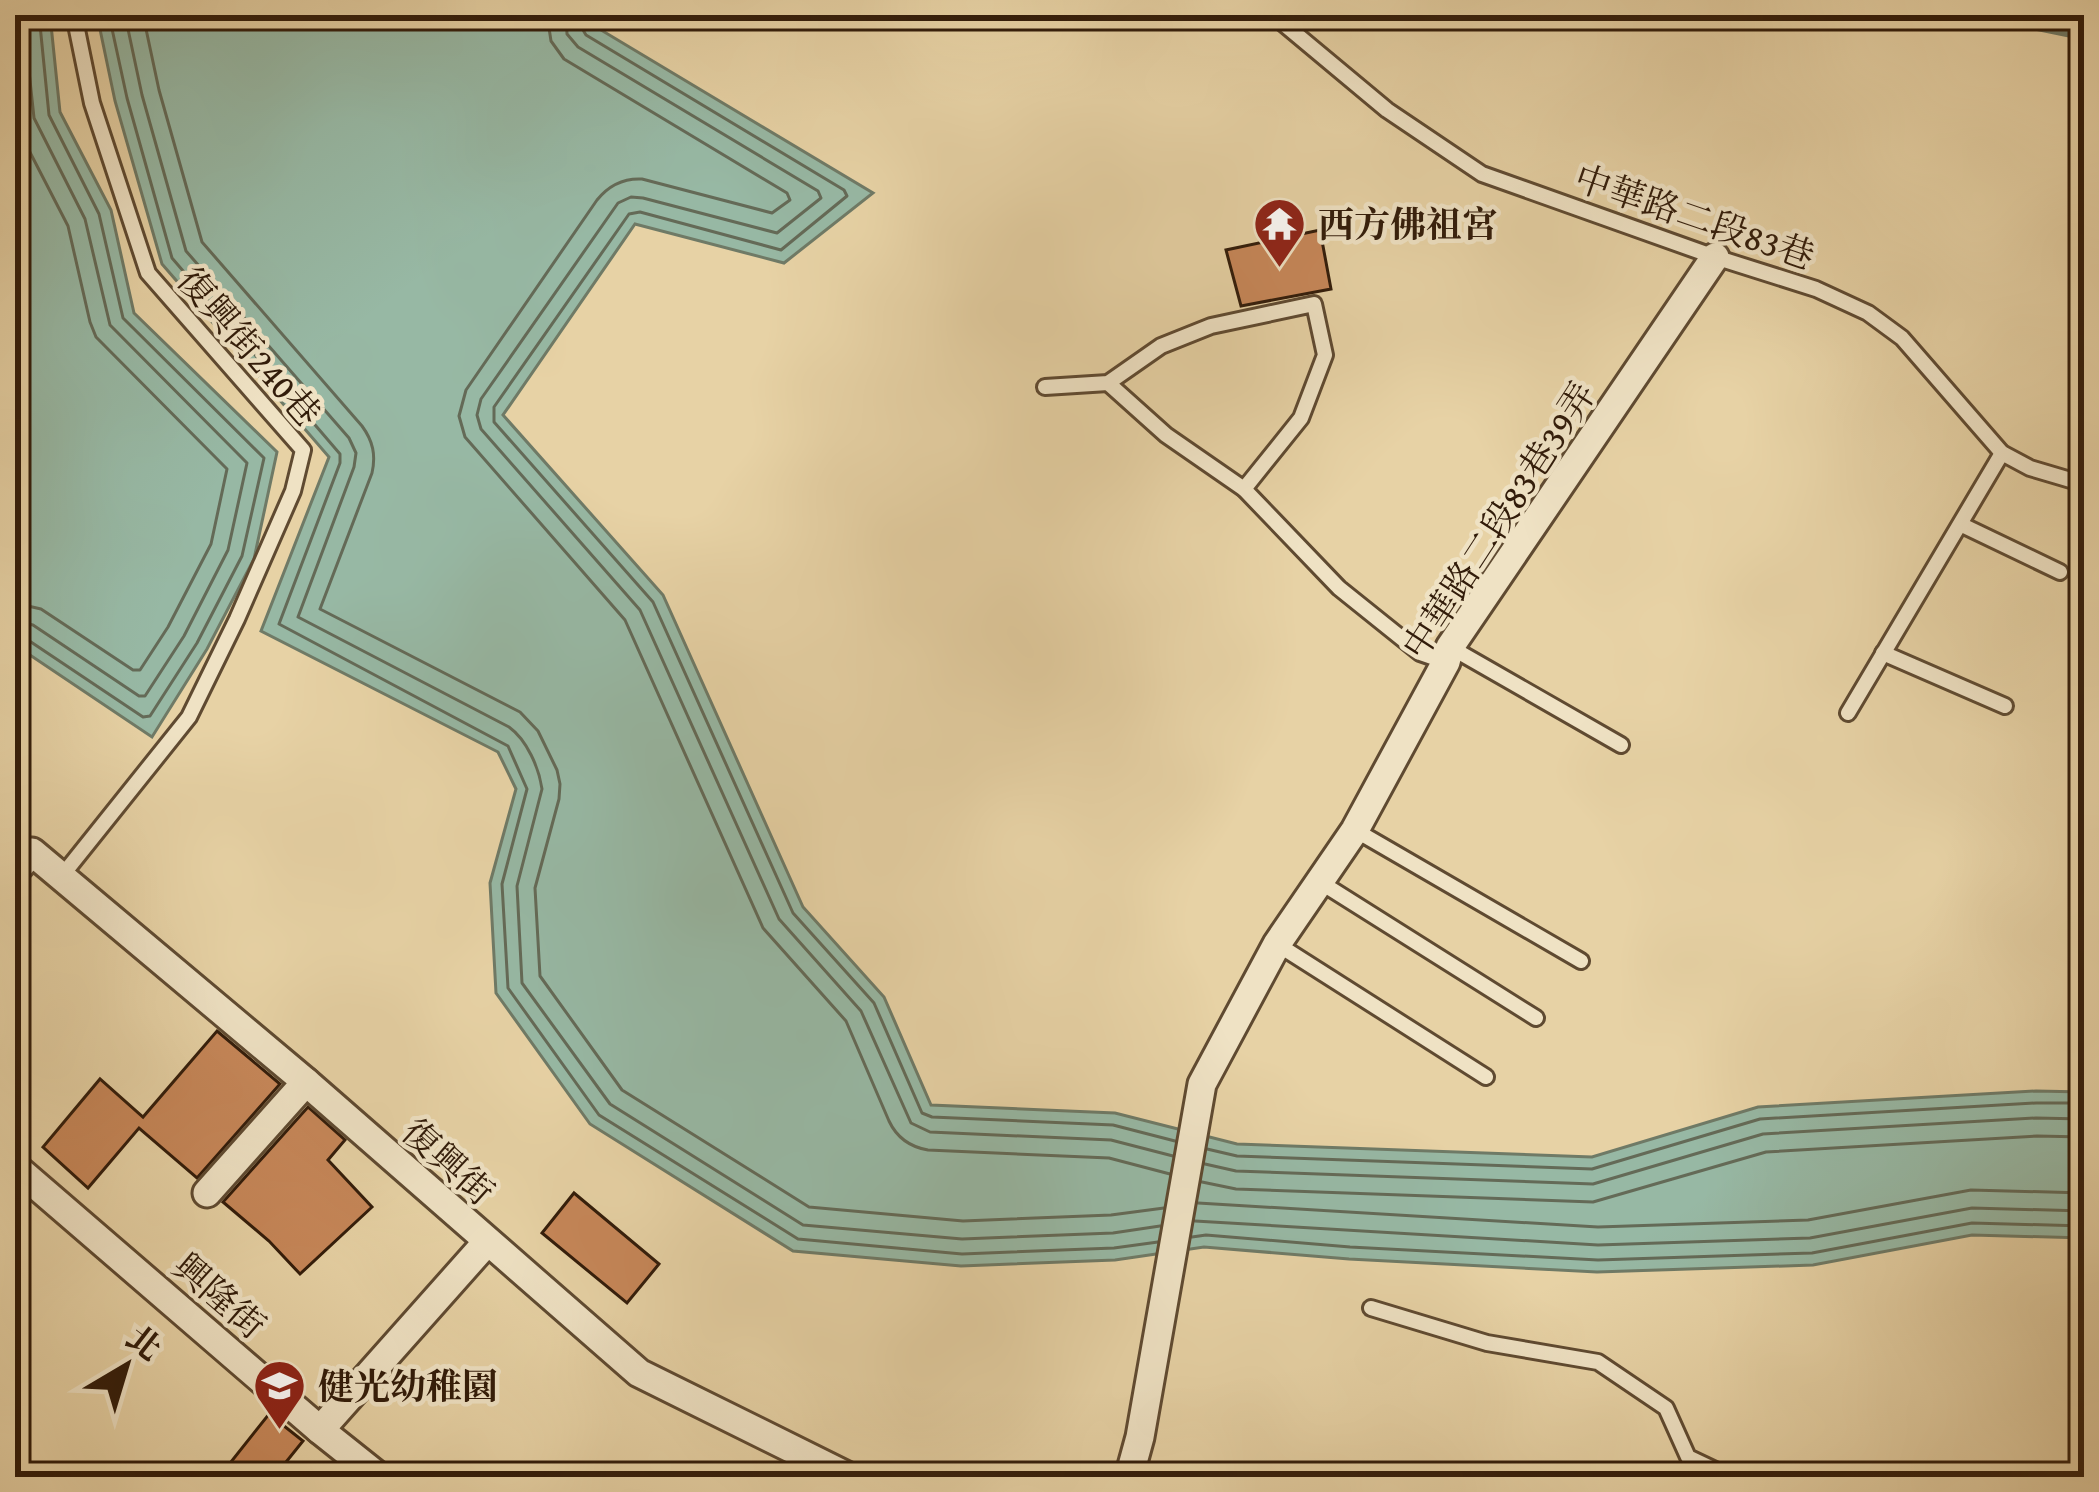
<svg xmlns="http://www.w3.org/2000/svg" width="2099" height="1492" font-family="'Gentium Book Plus','Noto Serif TC',serif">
<rect width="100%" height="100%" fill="#e7d2a5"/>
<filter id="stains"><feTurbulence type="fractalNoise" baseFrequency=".00167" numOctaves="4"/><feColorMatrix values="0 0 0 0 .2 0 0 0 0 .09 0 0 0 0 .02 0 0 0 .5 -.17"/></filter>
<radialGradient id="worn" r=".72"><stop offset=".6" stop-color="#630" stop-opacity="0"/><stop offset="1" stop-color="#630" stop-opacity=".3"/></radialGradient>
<g fill="#97b8a4" stroke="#6f7a66" stroke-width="3">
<polygon points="15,15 50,15 60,112 111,210 134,313 277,452 254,559 207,649 152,737 15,645"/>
<polygon points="97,15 595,15 591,24 873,193 784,263 635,224 503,415 663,595 803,907 884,997 931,1105 1115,1113 1237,1144 1592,1157 1758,1107 2036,1091 2084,1092 2084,1238 1972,1235 1813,1265 1597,1272 1349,1259 1204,1247 1115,1260 961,1266 793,1251 590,1124 496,993 490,883 516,789 498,752 261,631 329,457 162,264 115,101"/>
</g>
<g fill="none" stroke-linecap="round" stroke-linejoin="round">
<g stroke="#646a57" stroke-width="3">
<polyline points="109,15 127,98 172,258 340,454 340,463 279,624 508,746 527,789 502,884 508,988 599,1115 798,1239 962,1254 1114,1248 1158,1242"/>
<path d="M 125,15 L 142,95 L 186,251 L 349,438 L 356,453 L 354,467 L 298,617 L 509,727 C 527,740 539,768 542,789 L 517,886 L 522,983 L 610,1104 L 803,1225 L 962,1239 L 1113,1233 L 1160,1226"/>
<path d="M 143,15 L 159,90 L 202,242 L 362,426 C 373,441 376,455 372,473 L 320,609 L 520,712 L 538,731 L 557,770 L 560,784 L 559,799 L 535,888 L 540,976 L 622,1090 L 809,1207 L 963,1221 L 1111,1215 L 1164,1208"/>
<path d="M 547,15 L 551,41 L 564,59 L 787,193 L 790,200 L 772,213 L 642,179 C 623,178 609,185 597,200 L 466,390 L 459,416 L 465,437 L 625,620 L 763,928 L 846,1021 L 889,1121 C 897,1138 910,1147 928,1150 L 1109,1158 L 1170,1174"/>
<polyline points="566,15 567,34 578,47 818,191 821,198 777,233 643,198 631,197 618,203 481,399 477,415 481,429 640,610 779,919 861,1011 911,1123 930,1132 1111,1140 1173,1156"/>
<polyline points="582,15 580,25 586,35 844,190 847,196 781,250 640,212 629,214 494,407 494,422 653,602 793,913 874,1003 922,1113 932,1117 1113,1125 1175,1141"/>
<polyline points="15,113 19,131 68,226 90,322 96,337 227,469 211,544 168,627 140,670 133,670 41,609 15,603"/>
<polyline points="15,621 33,625 139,696 145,696 184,636 228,550 247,463 110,325 85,219 34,118 23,15"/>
<polyline points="15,637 25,638 143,717 150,716 197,643 242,556 264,458 123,318 99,214 49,115 39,15"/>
<polyline points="1207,1149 1237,1156 1592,1169 1760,1119 2036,1103 2084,1103"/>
<polyline points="1205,1164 1236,1171 1593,1184 1763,1134 2036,1118 2084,1119"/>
<polyline points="1202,1182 1236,1189 1593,1202 1766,1152 2037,1136 2084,1137"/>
<polyline points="1198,1203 1598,1227 1808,1220 1971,1190 2084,1193"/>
<polyline points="1195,1221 1598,1245 1810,1238 1972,1208 2084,1211"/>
<polyline points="1192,1237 1206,1235 1350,1247 1598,1260 1812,1253 1972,1223 2084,1226"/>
</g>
<polyline stroke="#6f7a66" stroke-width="9" points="1982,15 2084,36"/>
</g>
<g fill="#c78759" stroke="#321c0a" stroke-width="3">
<polygon points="1320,230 1331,289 1241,306 1226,250"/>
<polygon points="217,1031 280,1084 197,1178 139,1128 88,1188 43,1147 100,1079 143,1117"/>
<polygon points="308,1107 345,1140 328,1160 372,1207 300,1274 269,1241 223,1202"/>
<polygon points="574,1193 659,1264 627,1303 542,1233"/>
<polygon points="269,1414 303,1441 274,1477 219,1477"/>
</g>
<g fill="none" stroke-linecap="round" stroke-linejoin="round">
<defs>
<g id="lane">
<polyline points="1273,15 1387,110 1482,174 1715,257 1816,289 1868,313 1902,338 2002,453 2030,468 2084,484"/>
<polyline points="1108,383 1166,435 1244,489 1339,588 1420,653 1446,662"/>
<polyline points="1045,387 1108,383 1161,346 1211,326 1314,304 1325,355 1301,418 1244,489"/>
<polyline points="1962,525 2060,572"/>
<polyline points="1450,647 1621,745"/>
<polyline points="1883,653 2005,706"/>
<polyline points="1848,713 2002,453"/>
<polyline points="1355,830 1581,961"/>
<polyline points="61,877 189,717 237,619 293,491 303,450 148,273 92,103 74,15"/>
<polyline points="1320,882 1536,1018"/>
<polyline points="1277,944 1486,1077"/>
<polyline points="1371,1308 1487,1343 1598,1362 1666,1408 1688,1457 1730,1477"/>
<polyline points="611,1477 615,1471"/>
</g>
<g id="street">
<polyline points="15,871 32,852 306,1082 639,1373 849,1477"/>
<polyline points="15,1167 320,1430 379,1477"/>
<polyline points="207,1193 306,1082"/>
<polyline points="320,1430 487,1242"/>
<polyline points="1129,1477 1140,1437 1202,1084 1277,944 1355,830 1446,662 1450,647 1715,257"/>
</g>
</defs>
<use href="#lane" stroke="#5f4a31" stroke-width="20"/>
<use href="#street" stroke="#5f4a31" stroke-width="33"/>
<use href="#lane" stroke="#efe2c4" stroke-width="14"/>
<use href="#street" stroke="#efe2c4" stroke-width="27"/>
</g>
<defs>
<symbol id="temple-pin" viewBox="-11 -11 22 30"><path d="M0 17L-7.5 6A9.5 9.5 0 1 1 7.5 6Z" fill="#8f2418" stroke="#efe2c4"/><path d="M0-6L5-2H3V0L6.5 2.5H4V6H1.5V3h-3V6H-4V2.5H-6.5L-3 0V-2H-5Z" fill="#fff"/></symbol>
<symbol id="school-pin" viewBox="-11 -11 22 30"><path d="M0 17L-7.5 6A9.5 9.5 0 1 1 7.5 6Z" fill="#8f2418" stroke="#efe2c4"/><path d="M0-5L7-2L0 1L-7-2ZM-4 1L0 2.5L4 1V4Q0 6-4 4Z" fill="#fff"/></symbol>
</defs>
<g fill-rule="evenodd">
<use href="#temple-pin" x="1250" y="194" width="59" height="81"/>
<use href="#school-pin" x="250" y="1356" width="59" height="81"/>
</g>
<g text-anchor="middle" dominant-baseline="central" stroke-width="9" stroke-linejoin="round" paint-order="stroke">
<g font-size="36" fill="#321c0a" stroke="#efe2c4">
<text transform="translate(1695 216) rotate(19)">中華路二段83巷</text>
<text transform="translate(250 346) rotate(49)">復興街240巷</text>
<text transform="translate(1498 520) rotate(-57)">中華路二段83巷39弄</text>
<text transform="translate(449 1161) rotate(42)">復興街</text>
<text transform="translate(220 1295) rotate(41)">興隆街</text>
</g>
<g font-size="36" font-weight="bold" fill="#321c0a" stroke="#efe2c4" text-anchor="start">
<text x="1318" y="223">西方佛祖宮</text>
<text x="318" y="1385">健光幼稚園</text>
</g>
</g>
<rect width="2099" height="1492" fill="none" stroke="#e7d2a5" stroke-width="60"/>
<rect x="18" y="18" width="2063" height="1456" fill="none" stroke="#321c0a" stroke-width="6"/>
<rect x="30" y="30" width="2039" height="1432" fill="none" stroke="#321c0a" stroke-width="3"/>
<g transform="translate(126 1366) rotate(38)" stroke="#efe2c4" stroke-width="9" paint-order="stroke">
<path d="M0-9L21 45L0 30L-21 45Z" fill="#321c0a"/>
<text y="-18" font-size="33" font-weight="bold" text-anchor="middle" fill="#321c0a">北</text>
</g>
<rect width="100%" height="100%" filter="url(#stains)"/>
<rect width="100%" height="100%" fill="url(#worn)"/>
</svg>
